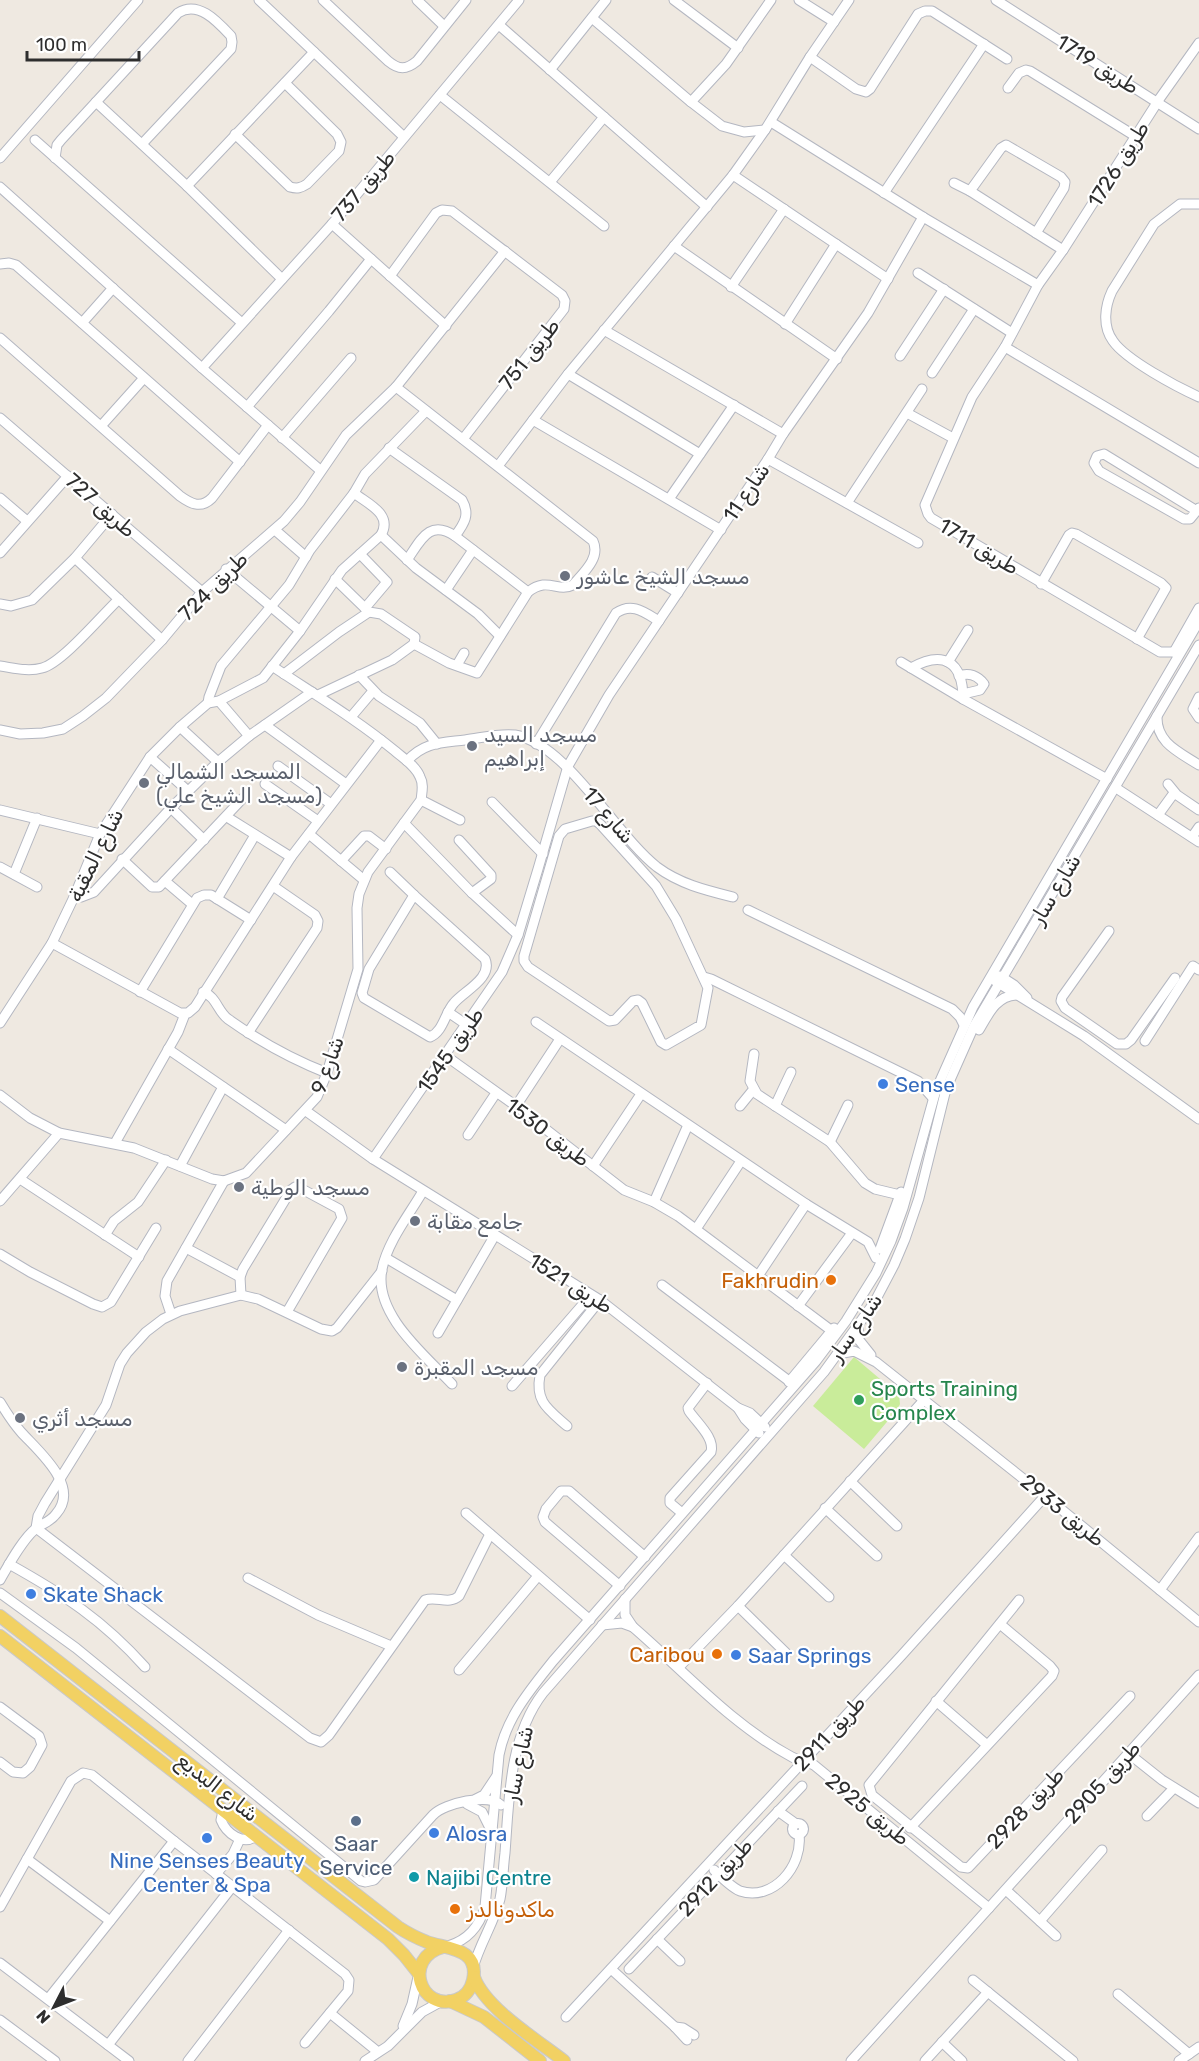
<svg xmlns="http://www.w3.org/2000/svg" width="1199" height="2061" font-family="Rubik,Vazirmatn,sans-serif">
<rect width="100%" height="100%" fill="#efe9e1"/>
<polygon fill="#c9ec9a" points="854,1357 899,1395 900,1404 897,1410 864,1449 813,1406"/>
<g fill="none" stroke-linecap="round" stroke-linejoin="round">
<defs>
<g id="minor">
<polyline points="259,0 404,137"/>
<path d="M 323,0 L 388,61 C 399,70 406,70 417,61 L 466,0"/>
<polyline points="417,0 444,26"/>
<polyline points="674,0 738,48"/>
<polyline points="799,0 834,22"/>
<polyline points="996,0 1199,129"/>
<polyline points="592,18 691,102 722,126 744,132 765,130"/>
<polyline points="499,25 604,117 550,182"/>
<polyline points="810,57 856,89 866,92 870,89 918,14 925,11 932,11 1007,59"/>
<polyline points="550,70 606,0"/>
<polyline points="1008,88 1019,73 1026,70 1030,71 1135,136"/>
<polyline points="440,95 604,226"/>
<polyline points="96,102 187,186 282,279"/>
<polyline points="691,102 726,64 771,0"/>
<polyline points="604,117 707,207"/>
<polyline points="771,122 923,217 1038,285"/>
<path d="M 235,134 L 290,187 C 297,189 301,188 307,184 L 339,151 L 341,142 L 337,134 L 285,83"/>
<polyline points="35,140 242,323"/>
<polygon points="1006,145 1061,177 1065,182 1064,188 1036,233 970,191 1001,148"/>
<polyline points="0,158 138,0"/>
<path d="M 55,158 L 57,145 L 61,140 L 178,13 C 198,0 217,21 231,36 L 232,42 L 231,49 L 142,144"/>
<polyline points="733,175 888,279"/>
<polyline points="954,183 970,191"/>
<polyline points="187,186 314,52"/>
<polyline points="0,187 202,368 320,470"/>
<polyline points="884,193 984,44"/>
<path d="M 1199,204 L 1180,204 L 1154,224 L 1112,291 C 1105,306 1102,326 1113,341 C 1126,360 1177,387 1199,397"/>
<polyline points="332,224 446,326"/>
<polyline points="1036,233 1063,250"/>
<polyline points="674,246 837,359"/>
<polyline points="0,264 9,263 16,265 240,462"/>
<polyline points="918,273 1012,333"/>
<polyline points="390,276 436,213 442,210 452,211 562,295 565,301 564,309 463,439"/>
<polyline points="731,287 784,209"/>
<polyline points="82,323 113,288"/>
<polyline points="785,324 836,244"/>
<polyline points="604,330 783,434"/>
<path d="M 0,338 L 180,496 C 191,504 201,509 212,498 L 268,425"/>
<polyline points="1005,347 1199,463"/>
<polyline points="900,356 944,289"/>
<polyline points="202,368 332,224 519,0"/>
<polyline points="932,373 974,309"/>
<polyline points="568,374 700,454"/>
<path d="M 396,387 L 593,541 C 601,558 583,573 573,585 C 557,593 548,576 528,592 L 477,673 L 449,663 L 414,644"/>
<polyline points="247,407 329,311 371,259"/>
<polyline points="907,413 953,438"/>
<polyline points="0,418 202,592"/>
<polyline points="533,420 721,530"/>
<polyline points="101,426 144,378"/>
<polyline points="282,438 351,358"/>
<path d="M 389,448 L 462,500 C 470,514 465,523 455,536"/>
<polyline points="768,459 918,543"/>
<polyline points="498,466 568,374 733,175 765,130 810,57 849,0"/>
<polyline points="0,498 27,521"/>
<polyline points="669,499 734,405"/>
<polyline points="847,503 922,389"/>
<polyline points="1197,511 1104,454 1097,456 1094,463 1099,471 1184,519 1190,519 1199,508"/>
<polyline points="275,530 306,557"/>
<polyline points="381,535 416,568 478,614 500,636"/>
<polyline points="0,553 68,476"/>
<polyline points="360,554 387,582 365,608"/>
<polyline points="75,558 162,640"/>
<path d="M 407,560 C 421,540 429,519 455,536 L 528,592"/>
<polyline points="226,569 300,631"/>
<polyline points="652,577 678,593"/>
<polyline points="335,579 369,612 381,614 415,637 414,644"/>
<polyline points="1041,584 1069,535 1072,533 1076,534 1161,583 1166,588 1137,639"/>
<polyline points="446,590 473,550"/>
<polyline points="0,604 11,606 32,600 75,558 112,514"/>
<polyline points="1174,652 1160,652 931,518 928,514 925,505 972,397 1005,347 1038,285 1063,250 1160,98 1199,43"/>
<polyline points="1174,652 1199,608"/>
<polyline points="901,662 963,699 1107,779"/>
<polyline points="948,662 968,630"/>
<polyline points="457,665 464,653"/>
<path d="M 0,666 C 14,668 28,672 42,668 C 62,663 102,615 119,599"/>
<path d="M 911,668 C 943,650 963,661 963,699"/>
<polyline points="284,674 339,632 369,612"/>
<polyline points="359,675 379,696 420,723 437,744"/>
<path d="M 959,676 C 969,672 978,676 984,684 L 980,690 L 963,694"/>
<polyline points="318,695 392,660 414,644"/>
<polyline points="1199,697 1193,709 1199,718"/>
<polyline points="219,701 249,736"/>
<polyline points="208,703 209,697 221,666 289,585 310,550 354,493 365,474 426,411"/>
<path d="M 1157,716 C 1156,743 1179,752 1199,765"/>
<polyline points="351,717 373,691"/>
<polyline points="265,725 346,784"/>
<polyline points="180,727 218,762"/>
<polyline points="0,730 20,734 43,733 63,729 83,716 106,698 162,640 202,592 284,521 300,502 346,435 396,387 505,251"/>
<path d="M 536,744 L 616,613 C 632,602 644,612 659,621"/>
<polyline points="150,757 188,791"/>
<path d="M 407,761 C 424,742 441,743 465,740 C 481,738 499,733 515,735 C 567,744 614,833 657,867 C 680,884 705,890 733,897"/>
<polyline points="278,766 331,804"/>
<polyline points="265,784 318,821"/>
<polyline points="1168,784 1177,795 1199,810"/>
<polyline points="1116,788 1199,842"/>
<polyline points="421,800 460,820"/>
<polyline points="492,802 543,854"/>
<polyline points="171,808 204,840"/>
<polyline points="0,810 100,834"/>
<polyline points="1158,815 1174,793"/>
<polyline points="227,817 291,857"/>
<polygon points="592,821 596,821 600,824 656,886 676,919 708,988 701,1025 666,1045 661,1042 642,1003 638,1000 633,1001 615,1020 609,1021 528,967 524,961 524,956 559,836 565,829"/>
<polyline points="404,823 472,893 518,935"/>
<polyline points="309,834 364,880"/>
<polyline points="1192,837 1199,827"/>
<polyline points="459,840 491,875 491,879 472,893"/>
<polyline points="122,859 152,887 159,887 243,798"/>
<polyline points="341,861 364,836 369,836 386,849"/>
<polyline points="0,867 37,887"/>
<polyline points="390,872 414,895"/>
<polyline points="14,874 37,818"/>
<polyline points="165,881 192,904"/>
<path d="M 414,895 L 485,959 C 493,978 464,991 454,1003 C 445,1013 443,1032 430,1037 L 364,998 L 362,993 L 369,969 Z"/>
<polyline points="74,897 81,897 94,892 171,808 218,762 249,736 312,692"/>
<polyline points="217,899 255,835"/>
<polyline points="748,910 952,1009 960,1017 964,1025"/>
<polyline points="1109,931 1062,997 1061,1001 1065,1008 1117,1044 1126,1044 1131,1040 1175,978"/>
<polyline points="52,943 180,1013 188,1013 195,1007 291,857 381,740"/>
<polyline points="1000,976 1014,985 1027,998"/>
<polyline points="704,977 711,979 918,1081 933,1098"/>
<polyline points="995,981 1084,1036 1199,1119"/>
<polyline points="140,992 197,898 204,895 211,895 251,920"/>
<path d="M 203,992 C 217,997 217,1011 228,1019 C 259,1041 291,1059 327,1073"/>
<polyline points="448,1012 467,1025"/>
<polyline points="536,1022 806,1204 868,1242 876,1258"/>
<path d="M 0,1023 L 52,943 L 74,897 L 100,834 L 150,757 L 180,727 L 208,703 L 219,701 L 263,678 L 300,631 L 342,570 L 381,535 C 393,514 368,504 354,493"/>
<path d="M 979,1030 C 988,1015 996,996 1016,995"/>
<polyline points="248,1033 317,928 318,921 315,915 273,886"/>
<polyline points="1145,1041 1193,966 1199,970"/>
<polyline points="168,1049 286,1130"/>
<polyline points="754,1054 750,1081 757,1094 830,1142 865,1183 875,1189 900,1195"/>
<polyline points="446,1056 516,1106 624,1190 654,1202 678,1216 832,1331"/>
<path d="M 0,1095 L 30,1118 L 59,1133 L 134,1148 L 212,1179 L 224,1181 L 246,1173 L 317,1097 L 327,1073 L 358,969 L 357,908 L 359,894 L 368,872 L 421,800 C 422,792 424,784 420,777 C 416,766 403,758 395,751 C 356,719 314,694 272,666"/>
<polyline points="516,1106 560,1039"/>
<polyline points="740,1106 753,1090"/>
<polyline points="775,1106 791,1072"/>
<polyline points="306,1111 373,1159 600,1300 738,1408 750,1413 765,1427"/>
<polyline points="468,1135 496,1093"/>
<polyline points="830,1142 848,1105"/>
<polyline points="115,1143 178,1032 185,1014"/>
<polyline points="373,1159 502,972 518,935 538,869 568,766 609,695 768,459 783,434 868,313 923,217"/>
<polyline points="180,1166 223,1087"/>
<polyline points="593,1166 641,1094"/>
<polyline points="20,1179 139,1257"/>
<path d="M 423,1191 C 409,1215 388,1241 382,1269 C 373,1314 425,1355 452,1384"/>
<polyline points="0,1201 59,1133"/>
<polyline points="654,1202 688,1125"/>
<polyline points="696,1229 741,1161"/>
<polyline points="105,1235 114,1221 138,1202 166,1160"/>
<polyline points="186,1248 240,1277"/>
<polyline points="880,1249 901,1192"/>
<polyline points="0,1254 30,1272 93,1304 102,1307 111,1302 156,1228"/>
<polyline points="386,1258 457,1300"/>
<path d="M 382,1271 L 337,1328 L 332,1331 L 321,1329 L 258,1299 L 241,1295 L 180,1311 L 163,1319 L 146,1332 L 127,1353 L 120,1364 L 106,1405 L 45,1503 L 38,1516 L 36,1528 L 310,1738 L 321,1742 L 329,1735 L 425,1600 C 437,1596 449,1605 459,1596 L 490,1534"/>
<polyline points="758,1276 806,1204"/>
<polyline points="662,1285 793,1384"/>
<polyline points="241,1295 240,1277 243,1269 291,1190 295,1187 300,1188 339,1209 342,1218 287,1312"/>
<polyline points="798,1306 852,1233"/>
<polyline points="171,1314 165,1296 167,1281 224,1181"/>
<polyline points="858,1327 859,1340 871,1355"/>
<polyline points="438,1333 495,1235"/>
<polyline points="838,1354 854,1351 876,1362 1045,1496 1199,1622"/>
<polyline points="789,1382 834,1328"/>
<polyline points="512,1386 591,1295"/>
<path d="M 0,1402 C 6,1412 13,1423 21,1432 C 38,1451 81,1486 56,1514 C 51,1521 44,1523 38,1527 C 24,1536 8,1566 0,1580"/>
<polyline points="738,1408 745,1419 759,1433"/>
<path d="M 567,1426 C 548,1409 535,1402 540,1375 L 600,1300"/>
<polyline points="850,1481 897,1526"/>
<polyline points="825,1508 877,1556"/>
<polyline points="466,1513 590,1620"/>
<path d="M 682,1513 L 670,1503 L 670,1498 L 711,1452 C 715,1438 697,1423 689,1411 L 688,1408 L 707,1383"/>
<polyline points="784,1555 829,1597"/>
<path d="M 9,1564 C 63,1594 103,1620 145,1667"/>
<polyline points="248,1578 318,1615 391,1646"/>
<polyline points="620,1586 545,1522 543,1517 546,1509 561,1491 569,1491 645,1557"/>
<polyline points="1160,1590 1199,1537"/>
<path d="M 0,1593 L 76,1648 L 361,1881 L 365,1882 L 374,1880 L 433,1815 C 445,1803 488,1793 501,1805"/>
<path d="M 625,1599 L 625,1615 L 633,1627 C 684,1671 732,1725 792,1757 C 799,1761 807,1762 814,1765 L 989,1908"/>
<polyline points="1019,1600 869,1785 872,1795 961,1867 968,1868 1130,1696"/>
<polyline points="738,1606 786,1653"/>
<polyline points="602,1625 622,1623 633,1627"/>
<polyline points="679,1667 738,1606 925,1399"/>
<polyline points="459,1670 538,1576"/>
<polyline points="936,1701 987,1745"/>
<polyline points="0,1707 39,1736 42,1745 30,1767 23,1773 13,1772 0,1762"/>
<polyline points="1128,1753 1162,1780 1199,1803"/>
<polyline points="476,1799 484,1795 496,1777"/>
<polyline points="467,1804 482,1812 492,1832"/>
<path d="M 223,1811 L 221,1820 C 226,1833 243,1846 256,1836"/>
<polyline points="778,1811 796,1824"/>
<polyline points="1147,1816 1174,1788"/>
<circle cx="798" cy="1829" r="5.5"/>
<polyline points="910,1828 1052,1676 1054,1671 1050,1666 1000,1624"/>
<polyline points="27,1859 110,1921"/>
<path d="M 714,1870 C 721,1877 731,1887 740,1891 C 773,1902 803,1866 799,1835"/>
<polyline points="216,1874 233,1854 240,1839"/>
<polyline points="1006,1890 1056,1936"/>
<polyline points="0,1907 71,1781 83,1773 92,1775 174,1841 345,1974 349,1980 348,1991 305,2043"/>
<polyline points="1040,1921 1102,1850"/>
<polyline points="657,1939 680,1961"/>
<path d="M 448,1946 C 468,1940 479,1927 485,1907 L 499,1755 C 506,1718 530,1690 553,1661 L 816,1361 L 846,1321 L 876,1273 L 891,1241 L 903,1208 L 936,1090 L 973,1007 L 1199,621"/>
<polyline points="0,1963 129,2061"/>
<path d="M 473,1968 C 480,1943 494,1923 500,1899 C 503,1884 503,1868 505,1853 C 509,1800 509,1737 543,1693 L 824,1372 L 874,1303 L 894,1265 L 905,1239 L 919,1198 L 946,1089 L 974,1026 L 1199,645"/>
<polyline points="611,1969 675,2027 687,2040"/>
<polyline points="629,1969 802,1786"/>
<polyline points="973,1980 1073,2061"/>
<polyline points="1118,1994 1189,2054"/>
<polyline points="48,1999 174,1841"/>
<polyline points="330,2013 378,2052"/>
<polyline points="566,2017 901,1656 1045,1496"/>
<polyline points="0,2020 55,2061"/>
<polyline points="403,2026 412,2004 418,1977"/>
<polyline points="675,2027 683,2028 694,2035"/>
<polyline points="942,2042 962,2061"/>
<polyline points="108,2045 232,1887"/>
<polyline points="188,2061 289,1930"/>
<polyline points="365,2061 388,2046 422,2012 442,2001"/>
<polyline points="851,2061 1199,1675"/>
<polyline points="925,2061 988,1992"/>
<polyline points="1179,2061 1199,2047"/>
</g>
<g id="major">
<path d="M 0,1616 L 398,1927 C 407,1933 417,1938 427,1942 C 447,1949 480,1948 473,1980 C 471,1989 465,1997 456,2000 C 420,2012 402,1958 443,1947"/>
<polyline points="0,1636 388,1939 404,1955 419,1974"/>
<path d="M 474,1977 C 485,2008 537,2040 564,2061"/>
<polyline points="450,2001 484,2017 540,2061"/>
</g>
</defs>
<use href="#minor" stroke="#b4b7c1" stroke-width="11"/>
<use href="#major" stroke="#c9c9c9" stroke-width="14"/>
<use href="#minor" stroke="#fff" stroke-width="9"/>
<use href="#major" stroke="#f2d163" stroke-width="12"/>
</g>
<g fill="#6b7280" stroke="#fff" stroke-width="2">
<circle cx="565" cy="576" r="6"/>
<circle cx="472" cy="746" r="6"/>
<circle cx="144" cy="783" r="6"/>
<circle cx="239" cy="1187" r="6"/>
<circle cx="415" cy="1221" r="6"/>
<circle cx="402" cy="1367" r="6"/>
<circle cx="20" cy="1418" r="6"/>
</g>
<g fill="#3f7fe0" stroke="#fff" stroke-width="2">
<circle cx="883" cy="1084" r="6"/>
<circle cx="31" cy="1594" r="6"/>
<circle cx="736" cy="1655" r="6"/>
<circle cx="434" cy="1833" r="6"/>
<circle cx="207" cy="1838" r="6"/>
</g>
<g fill="#e8710a" stroke="#fff" stroke-width="2">
<circle cx="831" cy="1280" r="6"/>
<circle cx="717" cy="1654" r="6"/>
<circle cx="455" cy="1909" r="6"/>
</g>
<circle fill="#2e9e5b" stroke="#fff" stroke-width="2" cx="859" cy="1400" r="6"/>
<circle fill="#5c6f8a" stroke="#fff" stroke-width="2" cx="356" cy="1821" r="6"/>
<circle fill="#0f9aa8" stroke="#fff" stroke-width="2" cx="414" cy="1877" r="6"/>
<g text-anchor="middle" dominant-baseline="central" stroke-width="4.5" stroke-linejoin="round" paint-order="stroke">
<g font-size="21" fill="#2e2e2e" stroke="#fff">
<text transform="translate(1098 64) rotate(32)">طريق 1719</text>
<text transform="translate(1118 164) rotate(-58)">طريق 1726</text>
<text transform="translate(363 186) rotate(-50)">طريق 737</text>
<text transform="translate(529 354) rotate(-52)">طريق 751</text>
<text transform="translate(746 492) rotate(-56)">شارع 11</text>
<text transform="translate(101 505) rotate(41)">طريق 727</text>
<text transform="translate(979 546) rotate(31)">طريق 1711</text>
<text transform="translate(213 586) rotate(-45)">طريق 724</text>
<text transform="translate(609 815) rotate(49)">شارع 17</text>
<text transform="translate(95 855) rotate(-64)">شارع المقبة</text>
<text transform="translate(1055 889) rotate(-59)">شارع سار</text>
<text transform="translate(450 1050) rotate(-55)">طريق 1545</text>
<text transform="translate(327 1065) rotate(-70)">شارع 9</text>
<text transform="translate(548 1132) rotate(37)">طريق 1530</text>
<text transform="translate(571 1283) rotate(32)">طريق 1521</text>
<text transform="translate(855 1327) rotate(-55)">شارع سار</text>
<text transform="translate(1063 1510) rotate(39)">طريق 2933</text>
<text transform="translate(829 1733) rotate(-47)">طريق 2911</text>
<text transform="translate(518 1764) rotate(-78)">شارع سار</text>
<text transform="translate(1102 1782) rotate(-48)">طريق 2905</text>
<text transform="translate(218 1787) rotate(38)">شارع البديع</text>
<text transform="translate(1025 1808) rotate(-47)">طريق 2928</text>
<text transform="translate(868 1809) rotate(39)">طريق 2925</text>
<text transform="translate(715 1877) rotate(-47)">طريق 2912</text>
</g>
<g font-size="21" fill="#5b616d" stroke="#fff" text-anchor="start">
<text x="577" y="576">مسجد الشيخ عاشور</text>
<text x="484" y="734">مسجد السيد<tspan x="484" dy="24">إبراهيم</tspan></text>
<text x="156" y="771">المسجد الشمالي<tspan x="156" dy="24">(مسجد الشيخ علي)</tspan></text>
<text x="251" y="1187">مسجد الوطية</text>
<text x="427" y="1221">جامع مقابة</text>
<text x="414" y="1367">مسجد المقبرة</text>
<text x="32" y="1418">مسجد أثري</text>
</g>
<g font-size="21" fill="#366cbe" stroke="#fff" text-anchor="start">
<text x="895" y="1084">Sense</text>
<text x="43" y="1594">Skate Shack</text>
<text x="748" y="1655">Saar Springs</text>
<text x="446" y="1833">Alosra</text>
<text x="207" y="1860" text-anchor="middle">Nine Senses Beauty<tspan x="207" dy="24">Center &amp; Spa</tspan></text>
</g>
<g font-size="21" fill="#c56008" stroke="#fff" text-anchor="end">
<text x="819" y="1280">Fakhrudin</text>
<text x="705" y="1654">Caribou</text>
<text x="467" y="1909" text-anchor="start">ماكدونالدز</text>
</g>
<g font-size="21" fill="#27864d" stroke="#fff" text-anchor="start">
<text x="871" y="1388">Sports Training<tspan x="871" dy="24">Complex</tspan></text>
</g>
<g font-size="21" fill="#4e5e75" stroke="#fff">
<text x="356" y="1843">Saar<tspan x="356" dy="24">Service</tspan></text>
</g>
<g font-size="21" fill="#0d838f" stroke="#fff" text-anchor="start">
<text x="426" y="1877">Najibi Centre</text>
</g>
</g>
<g transform="translate(54 2007) rotate(228)" stroke="#ffffff" stroke-width="4.5" paint-order="stroke">
<path d="M0-4.5L10 22L0 15L-10 22Z" fill="#2e2e2e"/>
<text y="-9" font-size="16" font-weight="bold" text-anchor="middle" fill="#2e2e2e">N</text>
</g>
<path d="M27 51v9h112v-9" fill="none" stroke="#2e2e2e" stroke-width="3"/>
<text x="36" y="51" font-size="18" fill="#2e2e2e" stroke="#ffffff" stroke-width="4.5" paint-order="stroke">100 m</text>
</svg>
